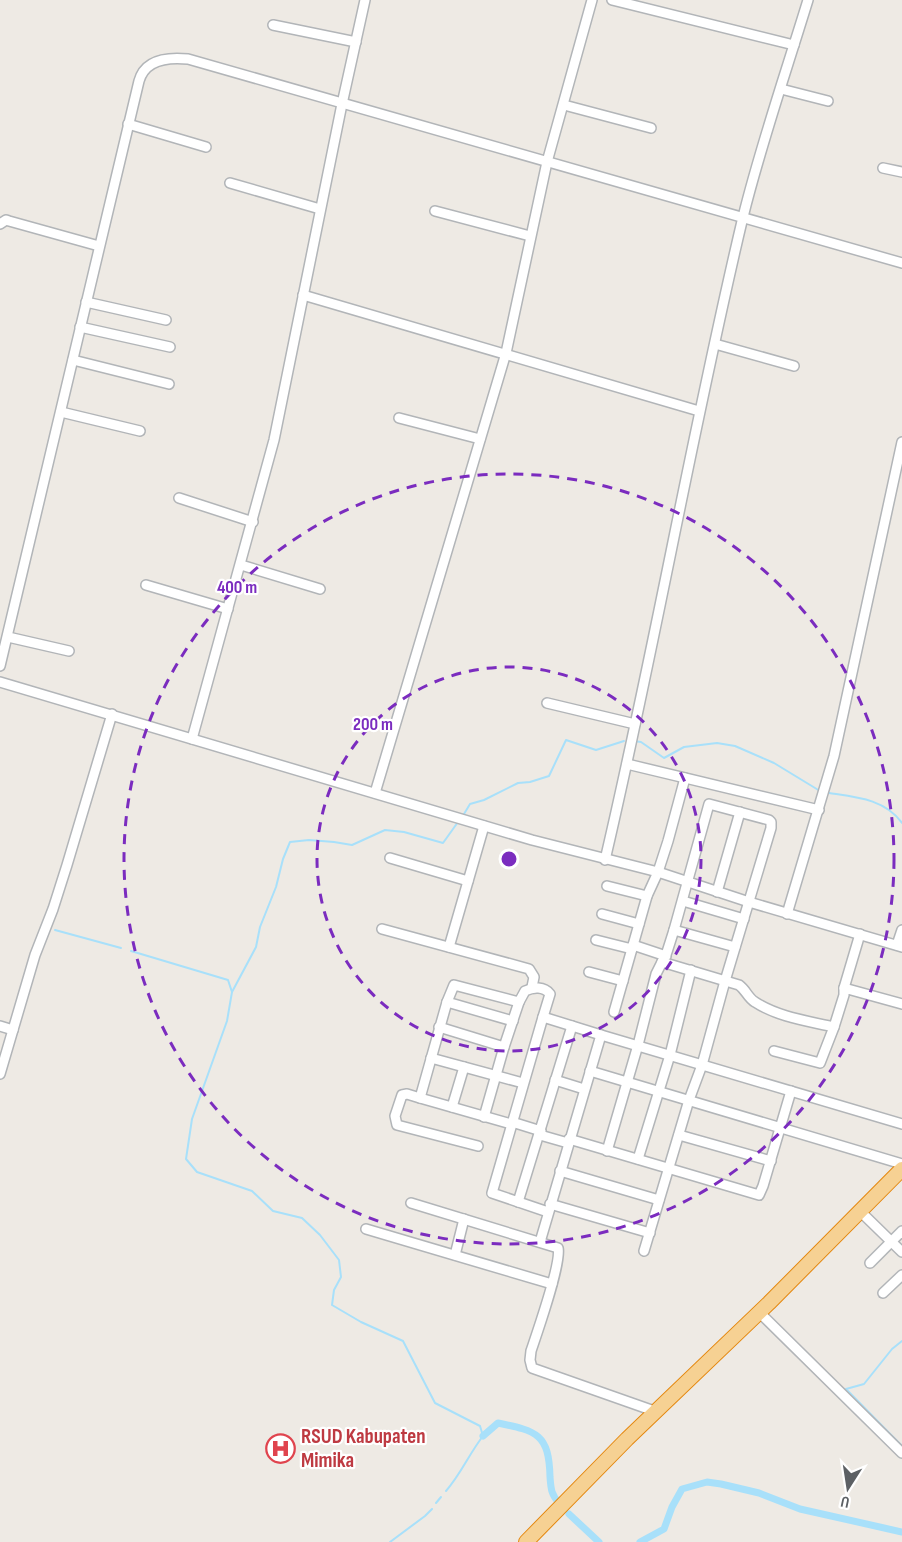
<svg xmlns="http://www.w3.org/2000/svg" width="902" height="1542" font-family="'Sofia Sans Condensed',sans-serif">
<rect width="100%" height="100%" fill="#eeeae4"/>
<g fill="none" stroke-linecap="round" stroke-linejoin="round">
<g stroke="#a8e0fa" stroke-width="2">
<polyline points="634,741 641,742 664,758 684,747 717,743 735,746 774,763 820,791"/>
<path d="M 829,793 C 856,797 885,799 902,823"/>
<polyline points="464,814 470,804 484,800 518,783 530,782 549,776 566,740 596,750 624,741"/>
<polyline points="55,930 121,948"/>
<path d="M 131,951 L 228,980 L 232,992 L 227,1021 L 192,1119 L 186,1159 L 197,1172 L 252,1191 L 273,1211 L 302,1218 L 320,1235 L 339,1260 L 341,1277 L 334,1290 L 332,1305 L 361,1322 L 403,1341 L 435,1403 L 480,1426 L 483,1436 C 469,1454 461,1474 446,1491"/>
<polyline points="232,992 256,947 260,927 276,887 283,859 290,842 309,840 334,842 352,845 385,830 404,832 443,843 458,822"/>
<polyline points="902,1341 892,1349 864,1384 846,1389 902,1446"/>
<polyline points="436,1503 441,1497"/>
<polyline points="390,1542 425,1516 432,1509"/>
</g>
<g stroke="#a8e0fa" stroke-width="7">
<path d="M 483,1436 L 498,1423 C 537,1431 549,1434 550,1477 C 551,1489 551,1494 559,1503"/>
<polyline points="569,1514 599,1542"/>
<polyline points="640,1542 664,1529 672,1507 682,1489 707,1482 721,1484 759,1493 800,1509 902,1532"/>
</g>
<defs>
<g id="minor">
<polyline points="612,0 794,45"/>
<polyline points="273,25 356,42"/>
<polyline points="781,89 828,101"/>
<polyline points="564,105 651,128"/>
<polyline points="128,124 206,147"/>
<polyline points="883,168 902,172"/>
<polyline points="230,183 320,209"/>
<polyline points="435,211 530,236"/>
<polyline points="0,224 6,220 9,221 99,246"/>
<polyline points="303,295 699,411"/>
<polyline points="86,302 166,320"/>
<polyline points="80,327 170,347"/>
<polyline points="715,344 794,366"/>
<polyline points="73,360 169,384"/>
<polyline points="61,412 140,431"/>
<polyline points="399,418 480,439"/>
<polyline points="179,498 253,522"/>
<polyline points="241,565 320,589"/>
<polyline points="146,585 228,609"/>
<polyline points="8,637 69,651"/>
<path d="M 0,666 L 139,81 C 145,59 168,57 188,59 L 902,263"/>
<polyline points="0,682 532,840 658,872 749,902 902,947"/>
<polyline points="547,703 635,724"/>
<polyline points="192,739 274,440 342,104 365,0"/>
<polyline points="627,764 819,810"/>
<polyline points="375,793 506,353 547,162 592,0"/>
<polyline points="390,858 468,881"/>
<path d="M 605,860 C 655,647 692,431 743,217 C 761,144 786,72 808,0"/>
<polyline points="607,886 647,896"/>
<polyline points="717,892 740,812"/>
<polyline points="683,901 744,919"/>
<polyline points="602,914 639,924"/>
<polyline points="787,914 834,756 902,442"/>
<polyline points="382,929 529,969 534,977 532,987"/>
<polyline points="674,930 735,947"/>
<polyline points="596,940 632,949"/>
<polyline points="633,945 666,956"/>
<polyline points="897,945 902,930"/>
<polyline points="449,947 484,826"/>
<path d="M 662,962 L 739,985 C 746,990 748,998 755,1002 C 778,1017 808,1021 834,1027 L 820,1063 L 774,1051"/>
<polyline points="589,972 623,981"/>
<polyline points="844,988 860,934"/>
<polyline points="447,1002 513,1021"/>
<polyline points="614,1012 647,896 658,872 668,841 685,778"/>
<polyline points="0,1026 13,1030"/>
<polyline points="439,1027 504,1047 519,1002"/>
<polyline points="834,1027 844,995 844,988 902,1004"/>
<polyline points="601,1035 902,1124"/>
<polyline points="431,1058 523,1083"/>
<polyline points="590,1071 902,1164"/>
<polyline points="0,1074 35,955 53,909 67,865 112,714"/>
<polyline points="555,1080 584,1089"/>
<polyline points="420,1098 407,1094 402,1095 395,1116 397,1125 478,1146"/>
<polyline points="452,1107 464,1067"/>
<polyline points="484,1117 504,1047"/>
<polyline points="512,1122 541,1131"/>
<path d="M 511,1124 L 420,1098 L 447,1002 L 454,985 L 519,1002 L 525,991 C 533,987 544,986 550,994 L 543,1017"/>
<polyline points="540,1135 568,1143"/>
<polyline points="679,1135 771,1161"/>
<polyline points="569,1139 759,1195 763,1186 791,1091"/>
<polyline points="607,1151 638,1045 656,974 667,952 674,930 709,804 769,820 771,822 771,828 725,981 702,1065 689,1100 644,1251"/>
<polyline points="638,1159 670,1055 691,970"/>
<polyline points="560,1171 659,1200"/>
<polyline points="518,1202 572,1026"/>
<path d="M 411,1203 L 558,1248 C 562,1262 537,1333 531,1351 L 530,1360 L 532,1368 L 657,1412"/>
<polyline points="550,1204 650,1233"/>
<polyline points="864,1215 902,1252"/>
<polyline points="366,1229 552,1284"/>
<polyline points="540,1242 601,1035 543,1017 492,1193 548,1212"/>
<polyline points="455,1255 464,1219"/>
<polyline points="870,1263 902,1231"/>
<polyline points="883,1293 902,1275"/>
<polyline points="763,1316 902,1453"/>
</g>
<polyline id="highway" points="526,1542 627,1439 769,1303 902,1169"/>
</defs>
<use href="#minor" stroke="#b2b5b8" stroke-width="12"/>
<use href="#highway" stroke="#e4870e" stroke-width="16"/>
<use href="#minor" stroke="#fff" stroke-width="9"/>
<use href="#highway" stroke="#f6d193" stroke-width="14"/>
</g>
<g fill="none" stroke="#7b2cbf" stroke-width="3" stroke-dasharray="10 8">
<circle cx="509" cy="859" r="192"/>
<circle cx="509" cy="859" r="385"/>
</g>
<defs>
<symbol id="hospital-ring" viewBox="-11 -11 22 22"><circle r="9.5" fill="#fff" stroke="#e0444e" stroke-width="1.5"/><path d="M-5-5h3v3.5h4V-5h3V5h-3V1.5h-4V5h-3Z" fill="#e0444e"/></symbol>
</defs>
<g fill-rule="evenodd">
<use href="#hospital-ring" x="264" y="1432" width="33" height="33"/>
</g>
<g text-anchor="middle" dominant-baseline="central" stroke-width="4.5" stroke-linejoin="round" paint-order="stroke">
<g font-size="21" font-weight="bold" fill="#be3a42" stroke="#fff" text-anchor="start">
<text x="301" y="1436">RSUD Kabupaten<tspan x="301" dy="24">Mimika</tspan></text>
</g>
</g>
<circle cx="509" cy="859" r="9" fill="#7b2cbf" stroke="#fff" stroke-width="3"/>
<g font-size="18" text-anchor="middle" font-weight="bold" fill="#7b2cbf" stroke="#fff" stroke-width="4.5" stroke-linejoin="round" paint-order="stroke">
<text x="237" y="593">400 m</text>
<text x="373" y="730">200 m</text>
</g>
<g transform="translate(848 1488) rotate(192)" stroke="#ffffff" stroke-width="4.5" paint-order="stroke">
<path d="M0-4.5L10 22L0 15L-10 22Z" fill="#5c6064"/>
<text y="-9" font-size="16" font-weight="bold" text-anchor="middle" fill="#5c6064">U</text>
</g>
</svg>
